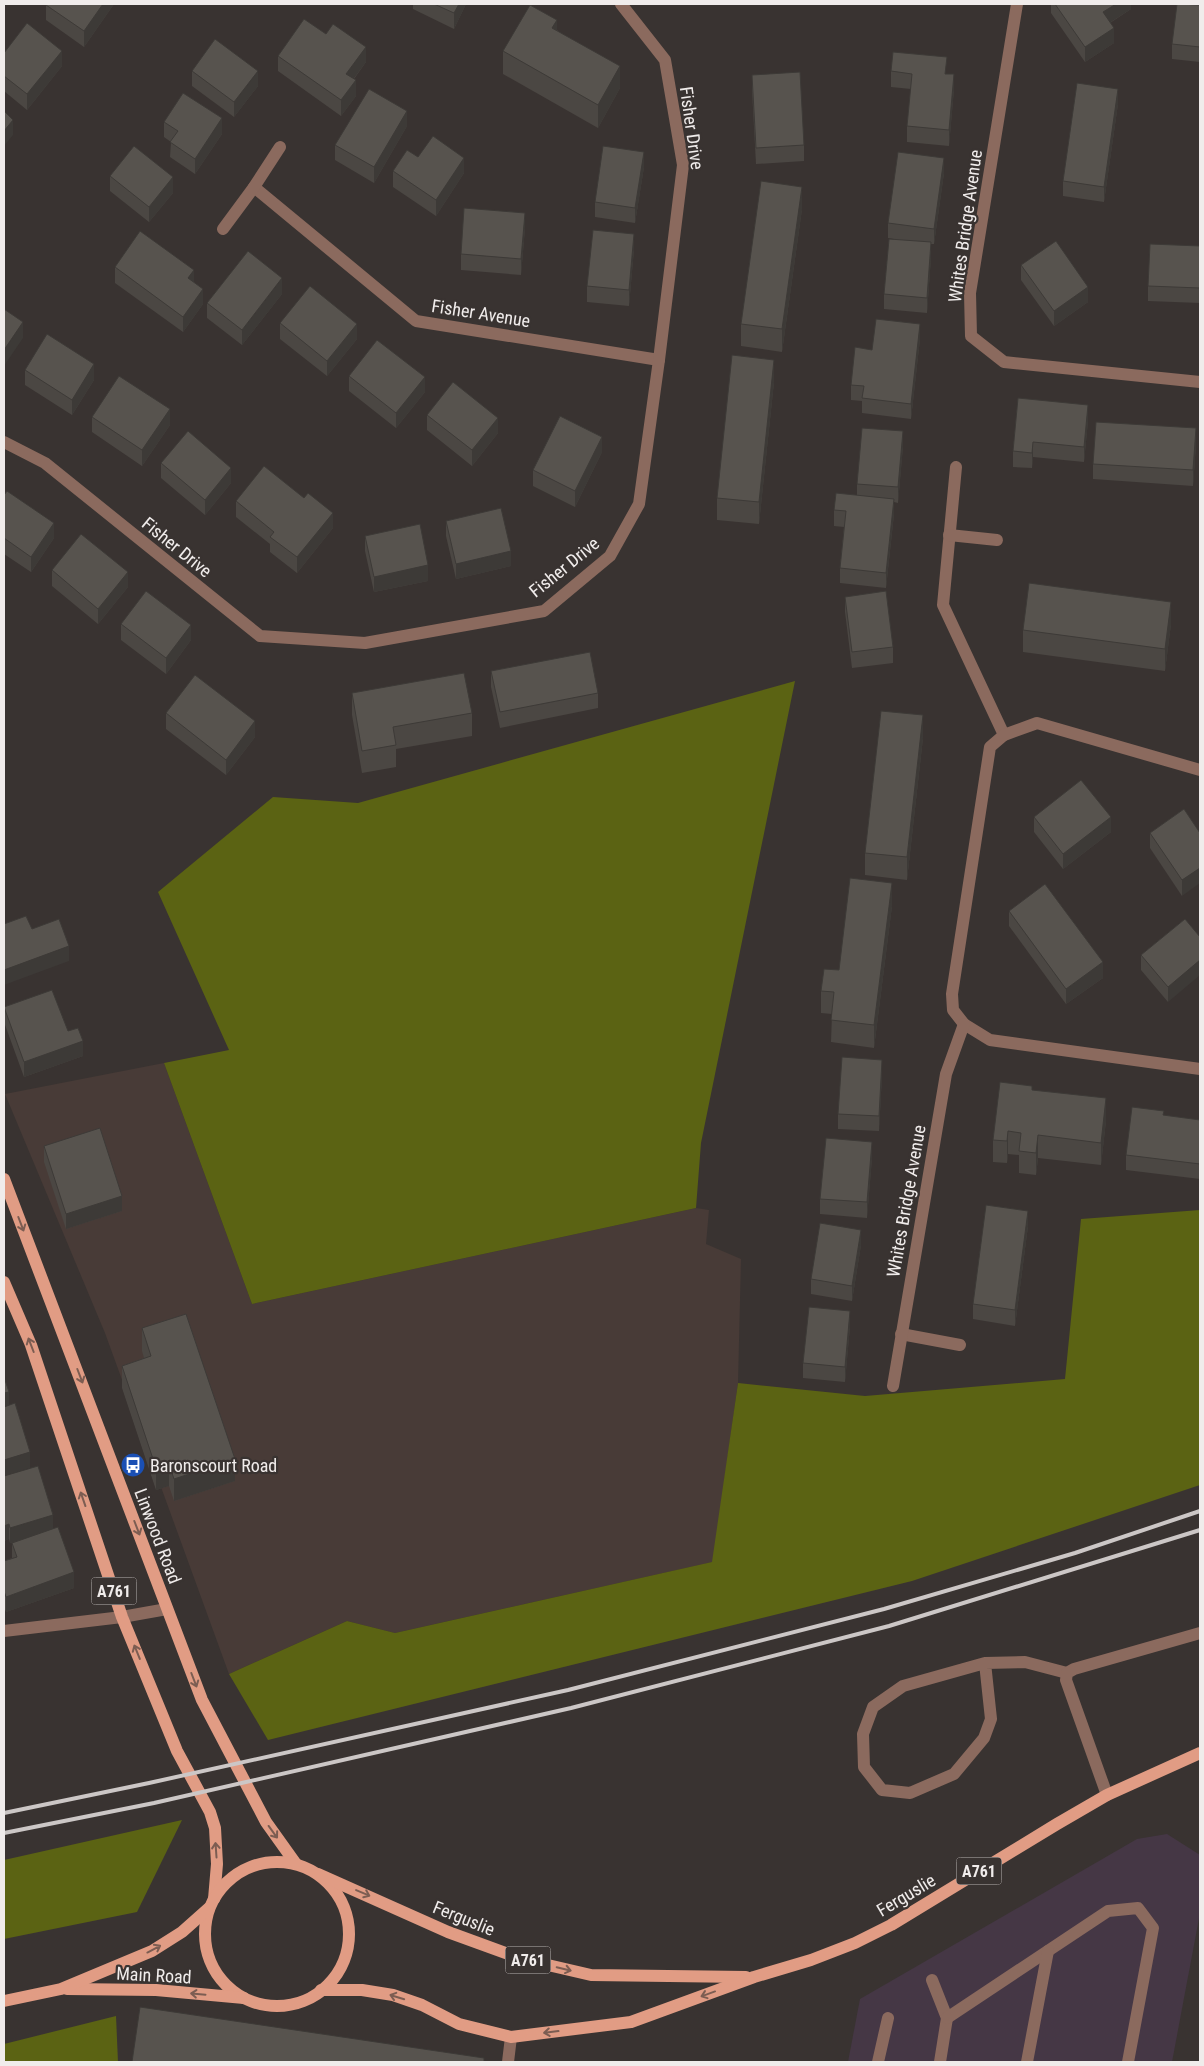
<svg xmlns="http://www.w3.org/2000/svg" width="1204" height="2066" font-family="'Roboto Condensed',sans-serif">
<rect width="100%" height="100%" fill="#393331"/>
<polygon fill="#453745" points="1167,1834 1200,1855 1200,1913 1172,2062 848,2062 860,1999 1137,1839"/>
<polygon fill="#483b37" points="164,1063 252,1304 696,1208 709,1210 706,1244 741,1259 738,1383 713,1562 395,1633 347,1621 229,1674 105,1333 5,1094"/>
<g fill="#5b6313">
<polygon points="795,681 701,1143 696,1208 252,1304 164,1063 229,1050 158,892 273,797 358,803"/>
<polygon points="1200,1210 1200,1485 912,1581 268,1740 229,1674 347,1621 395,1633 712,1562 738,1383 865,1396 1065,1379 1081,1219"/>
<polygon points="182,1820 137,1912 4,1939 4,1860"/>
<polygon points="116,2016 118,2062 4,2062 4,2044"/>
</g>
<g fill="none" stroke-linecap="round" stroke-linejoin="round">
<g stroke="#8b6a5e" stroke-width="12">
<polyline points="1017,4 970,293 971,336 1004,362 1200,382"/>
<polyline points="254,187 416,321 659,360"/>
<polyline points="223,229 254,187 280,147"/>
<polyline points="4,442 45,463 260,636 365,643 544,611 610,556 639,504 659,360 683,165 665,60 621,4"/>
<polyline points="956,467 943,605 1004,735"/>
<polyline points="949,535 997,540"/>
<polyline points="1200,770 1037,723 1004,735 990,747 952,994 953,1010 964,1024 990,1040 1200,1069"/>
<polyline points="901,1334 960,1345"/>
<polyline points="893,1386 946,1074 964,1024"/>
<polyline points="4,1631 122,1617 167,1609"/>
<polyline points="985,1663 991,1719 984,1738 954,1774 910,1793 882,1790 864,1767 863,1734 873,1707 903,1686 985,1663 1025,1662 1067,1673"/>
<polyline points="1107,1795 1066,1680 1067,1673 1074,1669 1200,1633"/>
<polyline points="932,1980 947,2018 940,2062"/>
<polyline points="947,2018 1108,1911 1138,1908 1153,1928 1128,2062"/>
<polyline points="508,2062 511,2037"/>
<polyline points="878,2062 888,2018"/>
<polyline points="1027,2062 1048,1951"/>
</g>
<g stroke="#e19c84" stroke-width="12">
<polyline points="4,1179 202,1700 266,1822 296,1864"/>
<polyline points="4,1282 31,1345 122,1617 177,1751 210,1812 215,1828 217,1864 214,1899"/>
<circle cx="277" cy="1934" r="72"/>
<polyline points="318,1874 448,1932 522,1959 591,1975 746,1977"/>
<polyline points="67,1989 156,1990 244,1998"/>
<polyline points="321,1990 362,1990 393,1995 422,2005 459,2024 511,2037 631,2022 754,1977 811,1960 855,1943 891,1925 1057,1824 1107,1795 1200,1753"/>
<polyline points="4,2001 61,1989 152,1951 182,1932 209,1908"/>
</g>
<g stroke="#ccc7c6" stroke-width="4">
<polyline points="4,1813 149,1783 568,1690 884,1609 1075,1553 1200,1511"/>
<polyline points="4,1833 154,1803 571,1708 889,1626 1200,1530"/>
</g>
</g>
<g fill="#4b4743">
<polygon points="114,4 84,47 46,20 46,5"/>
<polygon points="413,4 466,4 454,29 413,9"/>
<polygon points="1051,4 1131,4 1131,9 1110,23 1114,43 1085,62 1051,13"/>
<polygon points="1200,5 1200,62 1172,59 1172,44"/>
<polygon points="557,30 620,88 598,128 503,74 503,51"/>
<polygon points="4,53 62,66 27,110 4,91"/>
<polygon points="278,56 366,62 354,79 356,96 341,116 278,71"/>
<polygon points="192,71 258,86 234,117 192,86"/>
<polygon points="891,71 947,74 954,89 949,146 907,142 907,126 911,89 891,87"/>
<polygon points="752,75 804,145 804,161 756,164 752,90"/>
<polygon points="1118,104 1104,202 1063,196 1063,181"/>
<polygon points="164,122 222,134 195,174 170,157 171,142 164,137"/>
<polygon points="407,126 374,183 335,160 335,145"/>
<polygon points="418,157 464,173 436,216 393,187 393,171"/>
<polygon points="644,167 635,223 595,217 595,202"/>
<polygon points="944,173 934,244 931,244 931,257 927,313 884,309 884,294 894,239 888,238 888,223"/>
<polygon points="110,176 173,193 149,222 110,191"/>
<polygon points="802,209 782,352 741,346 741,324"/>
<polygon points="525,228 521,275 461,270 461,254"/>
<polygon points="1200,246 1200,303 1148,301 1148,286"/>
<polygon points="634,249 629,306 587,302 587,286"/>
<polygon points="1021,265 1088,302 1054,326 1021,280"/>
<polygon points="115,267 194,282 203,304 183,332 115,283"/>
<polygon points="282,294 242,345 207,318 207,303"/>
<polygon points="280,323 357,339 327,376 280,339"/>
<polygon points="920,339 911,419 862,413 862,401 851,400 851,385 872,350"/>
<polygon points="25,370 94,380 72,415 25,385"/>
<polygon points="349,376 425,392 396,428 349,391"/>
<polygon points="774,382 759,524 717,520 717,498"/>
<polygon points="1018,398 1088,421 1084,462 1033,457 1032,468 1013,467 1013,451"/>
<polygon points="427,415 498,433 472,466 427,430"/>
<polygon points="92,417 170,425 142,466 92,432"/>
<polygon points="1196,444 1193,486 1093,479 1093,464"/>
<polygon points="903,446 898,503 894,502 894,514 886,588 840,583 840,568 844,527 834,526 834,510 857,495 857,484"/>
<polygon points="602,452 575,507 533,486 533,470"/>
<polygon points="161,463 231,483 205,515 161,478"/>
<polygon points="4,495 54,538 31,572 4,554"/>
<polygon points="236,501 333,528 297,573 270,552 270,544 236,517"/>
<polygon points="446,521 511,566 456,579 446,536"/>
<polygon points="365,536 428,581 374,592 365,551"/>
<polygon points="52,570 128,587 98,624 52,586"/>
<polygon points="845,597 893,647 893,663 852,668 845,612"/>
<polygon points="121,624 191,640 166,674 121,640"/>
<polygon points="1171,624 1165,671 1023,652 1023,630"/>
<polygon points="491,671 598,693 598,708 500,728 491,687"/>
<polygon points="352,693 472,713 472,736 396,749 396,767 362,773 352,715"/>
<polygon points="166,713 255,737 226,775 166,729"/>
<polygon points="923,738 907,880 865,875 865,853"/>
<polygon points="1184,809 1182,896 1150,848 1150,833"/>
<polygon points="1034,817 1111,832 1063,869 1034,832"/>
<polygon points="892,906 874,1048 831,1042 832,1014 821,1013 821,991"/>
<polygon points="1009,911 1103,978 1066,1004 1009,926"/>
<polygon points="1185,919 1168,1002 1141,970 1141,955"/>
<polygon points="4,1007 83,1056 24,1077 4,1022"/>
<polygon points="882,1075 879,1131 838,1129 838,1114"/>
<polygon points="1032,1090 1106,1121 1101,1165 1038,1158 1036,1175 1019,1173 1019,1155 1008,1154 1007,1163 993,1162 993,1140"/>
<polygon points="1164,1116 1200,1120 1200,1179 1126,1170 1126,1155"/>
<polygon points="44,1146 122,1211 66,1229 44,1162"/>
<polygon points="872,1158 867,1218 820,1214 820,1199"/>
<polygon points="1028,1226 1015,1326 973,1319 973,1304"/>
<polygon points="861,1245 852,1301 811,1294 811,1279"/>
<polygon points="850,1326 845,1382 803,1378 803,1363"/>
<polygon points="142,1328 235,1481 174,1501 169,1486 156,1490 122,1388 122,1366 144,1358 142,1351"/>
<polygon points="4,1476 53,1529 74,1588 6,1612 4,1607 4,1561 12,1558 12,1543 21,1540 10,1543 9,1539 4,1541"/>
</g>
<g fill="#3d3a37">
<polygon points="103,4 114,4 84,47 84,31"/>
<polygon points="459,4 466,4 454,29 454,13"/>
<polygon points="1116,4 1131,4 1131,9 1103,27 1103,12"/>
<polygon points="557,20 557,42 552,28"/>
<polygon points="1114,28 1114,43 1085,62 1085,47"/>
<polygon points="366,47 366,62 346,89 346,74"/>
<polygon points="62,51 62,66 27,110 27,94"/>
<polygon points="620,66 620,88 598,128 598,105"/>
<polygon points="258,71 258,86 234,117 234,102"/>
<polygon points="954,74 954,89 949,146 949,130"/>
<polygon points="356,80 356,96 341,116 341,100"/>
<polygon points="1118,89 1118,104 1104,202 1104,187"/>
<polygon points="407,111 407,126 374,183 374,167"/>
<polygon points="222,118 222,134 195,174 195,159"/>
<polygon points="13,120 13,135 4,146 4,131"/>
<polygon points="644,152 644,167 635,223 635,208"/>
<polygon points="464,158 464,173 436,216 436,200"/>
<polygon points="944,158 944,173 934,244 934,229"/>
<polygon points="173,177 173,193 149,222 149,207"/>
<polygon points="802,187 802,209 782,352 782,329"/>
<polygon points="525,213 525,228 521,275 521,259"/>
<polygon points="634,234 634,249 629,306 629,290"/>
<polygon points="931,242 931,257 927,313 927,298"/>
<polygon points="194,270 194,285 188,278"/>
<polygon points="282,278 282,294 242,345 242,330"/>
<polygon points="1088,287 1088,302 1054,326 1054,311"/>
<polygon points="203,289 203,304 183,332 183,317"/>
<polygon points="23,322 23,338 4,366 4,350"/>
<polygon points="357,324 357,339 327,376 327,361"/>
<polygon points="920,324 920,339 911,419 911,404"/>
<polygon points="774,360 774,382 759,524 759,502"/>
<polygon points="94,364 94,380 72,415 72,400"/>
<polygon points="425,377 425,392 396,428 396,413"/>
<polygon points="1088,405 1088,421 1084,462 1084,447"/>
<polygon points="170,409 170,425 142,466 142,450"/>
<polygon points="498,418 498,433 472,466 472,450"/>
<polygon points="1196,428 1196,444 1193,486 1193,470"/>
<polygon points="903,431 903,446 898,503 898,487"/>
<polygon points="602,437 602,452 575,507 575,491"/>
<polygon points="1033,442 1033,457 1032,468 1032,453"/>
<polygon points="231,468 231,483 205,515 205,500"/>
<polygon points="894,499 894,514 886,588 886,573"/>
<polygon points="333,513 333,528 297,573 297,557"/>
<polygon points="54,523 54,538 31,572 31,557"/>
<polygon points="511,551 511,566 456,579 456,564"/>
<polygon points="428,565 428,581 374,592 374,577"/>
<polygon points="128,572 128,587 98,624 98,609"/>
<polygon points="1171,602 1171,624 1165,671 1165,649"/>
<polygon points="191,625 191,640 166,674 166,658"/>
<polygon points="923,715 923,738 907,880 907,857"/>
<polygon points="255,721 255,737 226,775 226,760"/>
<polygon points="1111,817 1111,832 1063,869 1063,854"/>
<polygon points="1200,868 1200,883 1182,896 1182,880"/>
<polygon points="892,883 892,906 874,1048 874,1025"/>
<polygon points="69,946 69,961 4,985 4,970"/>
<polygon points="1200,960 1200,975 1168,1002 1168,987"/>
<polygon points="1103,962 1103,978 1066,1004 1066,989"/>
<polygon points="83,1041 83,1056 24,1077 24,1062"/>
<polygon points="882,1060 882,1075 879,1131 879,1116"/>
<polygon points="1106,1098 1106,1121 1101,1165 1101,1143"/>
<polygon points="1008,1131 1008,1154 1007,1163 1007,1141"/>
<polygon points="1038,1135 1038,1158 1036,1175 1036,1153"/>
<polygon points="872,1142 872,1158 867,1218 867,1202"/>
<polygon points="122,1196 122,1211 66,1229 66,1214"/>
<polygon points="1028,1211 1028,1226 1015,1326 1015,1310"/>
<polygon points="861,1230 861,1245 852,1301 852,1286"/>
<polygon points="850,1311 850,1326 845,1382 845,1367"/>
<polygon points="9,1392 9,1407 4,1409 4,1393"/>
<polygon points="30,1452 30,1468 4,1476 4,1460"/>
<polygon points="235,1459 235,1481 174,1501 174,1479"/>
<polygon points="169,1464 169,1486 156,1490 156,1468"/>
<polygon points="53,1515 53,1530 10,1543 10,1528"/>
<polygon points="9,1524 9,1539 4,1541 4,1526"/>
<polygon points="74,1572 74,1588 6,1612 6,1597"/>
</g>
<g fill="#57534e" stroke="#3d3a37">
<polygon points="47,4 103,4 84,31 46,5"/>
<polygon points="434,4 459,4 454,13"/>
<polygon points="1055,4 1116,4 1103,12 1114,28 1085,47"/>
<polygon points="1177,4 1200,5 1200,47 1172,44"/>
<polygon points="530,5 557,20 552,28 620,66 598,105 503,51"/>
<polygon points="304,19 326,34 333,24 366,47 346,74 356,80 341,100 278,56"/>
<polygon points="27,23 62,51 27,94 4,76 4,53"/>
<polygon points="215,39 258,71 234,102 192,71"/>
<polygon points="893,52 947,57 945,74 954,74 949,130 907,126 912,74 891,71"/>
<polygon points="800,72 804,145 756,148 752,75"/>
<polygon points="1077,83 1118,89 1104,187 1063,181"/>
<polygon points="369,89 407,111 374,167 335,145"/>
<polygon points="183,93 222,118 195,159 170,142 178,131 164,122"/>
<polygon points="4,111 13,120 4,131"/>
<polygon points="433,136 464,158 436,200 393,171 407,150 418,157"/>
<polygon points="134,146 173,177 149,207 110,176"/>
<polygon points="603,146 644,152 635,208 595,202"/>
<polygon points="898,152 944,158 934,229 888,223"/>
<polygon points="761,181 802,187 782,329 741,324"/>
<polygon points="464,208 525,213 521,259 461,254"/>
<polygon points="593,230 634,234 629,290 587,286"/>
<polygon points="140,231 194,270 188,278 203,289 183,317 115,267"/>
<polygon points="889,239 931,242 927,298 884,294"/>
<polygon points="1056,241 1088,287 1054,311 1021,265"/>
<polygon points="1150,244 1200,246 1200,288 1148,286"/>
<polygon points="248,251 282,278 242,330 207,303"/>
<polygon points="310,286 357,324 327,361 280,323"/>
<polygon points="4,309 23,322 4,350"/>
<polygon points="876,319 920,324 911,404 862,398 864,386 851,385 855,347 872,350"/>
<polygon points="47,334 94,364 72,400 25,370"/>
<polygon points="377,340 425,377 396,413 349,376"/>
<polygon points="732,355 774,360 759,502 717,498"/>
<polygon points="119,376 170,409 142,450 92,417"/>
<polygon points="453,382 498,418 472,450 427,415"/>
<polygon points="1018,398 1088,405 1084,447 1033,442 1032,453 1013,451"/>
<polygon points="560,416 602,437 575,491 533,470"/>
<polygon points="1096,422 1196,428 1193,470 1093,464"/>
<polygon points="862,428 903,431 898,487 857,484"/>
<polygon points="188,431 231,468 205,500 161,463"/>
<polygon points="264,466 304,498 308,493 333,513 297,557 270,537 274,532 236,501"/>
<polygon points="7,491 54,523 31,557 4,538 4,495"/>
<polygon points="836,493 894,499 886,573 840,568 846,511 834,510"/>
<polygon points="501,508 511,551 456,564 446,521"/>
<polygon points="420,524 428,565 374,577 365,536"/>
<polygon points="81,534 128,572 98,609 52,570"/>
<polygon points="1029,583 1171,602 1165,649 1023,630"/>
<polygon points="146,591 191,625 166,658 121,624"/>
<polygon points="886,591 893,647 852,652 845,597"/>
<polygon points="590,652 598,693 500,712 491,671"/>
<polygon points="464,673 472,713 393,727 396,745 362,751 352,693"/>
<polygon points="195,675 255,721 226,760 166,713"/>
<polygon points="881,711 923,715 907,857 865,853"/>
<polygon points="1081,780 1111,817 1063,854 1034,817"/>
<polygon points="1184,809 1200,833 1200,868 1182,880 1150,833"/>
<polygon points="850,878 892,883 874,1025 831,1020 834,992 821,991 824,969 839,970"/>
<polygon points="1045,884 1103,962 1066,989 1009,911"/>
<polygon points="26,916 32,929 59,919 69,946 4,970 4,924"/>
<polygon points="1185,919 1200,937 1200,960 1168,987 1141,955"/>
<polygon points="52,990 68,1031 78,1028 83,1041 24,1062 4,1007"/>
<polygon points="842,1057 882,1060 879,1116 838,1114"/>
<polygon points="1000,1082 1032,1086 1032,1090 1106,1098 1101,1143 1038,1135 1036,1153 1019,1151 1021,1133 1008,1131 1007,1141 993,1140"/>
<polygon points="1132,1107 1164,1111 1163,1115 1200,1120 1200,1164 1126,1155"/>
<polygon points="100,1128 122,1196 66,1214 44,1146"/>
<polygon points="826,1138 872,1142 867,1202 820,1199"/>
<polygon points="986,1205 1028,1211 1015,1310 973,1304"/>
<polygon points="820,1223 861,1230 852,1286 811,1279"/>
<polygon points="809,1307 850,1311 845,1367 803,1363"/>
<polygon points="186,1314 235,1459 174,1479 169,1464 156,1468 122,1366 151,1356 142,1328"/>
<polygon points="4,1377 9,1392 4,1393"/>
<polygon points="15,1403 30,1452 4,1460 4,1407"/>
<polygon points="38,1466 53,1515 10,1528 9,1524 4,1526 4,1476"/>
<polygon points="58,1527 74,1572 6,1597 4,1591 4,1561 17,1557 12,1543"/>
<polygon points="140,2007 484,2058 484,2062 132,2062"/>
</g>
<defs><path id="oneway-shaft" d="M-6 0H5M1.5-3L5.5 0L1.5 3" fill="none" stroke-width="1.6" stroke-linecap="round" stroke-linejoin="round" transform="scale(1.25)"/></defs>
<g stroke="#7c5d52">
<use href="#oneway-shaft" transform="translate(21 1224) rotate(69)"/>
<use href="#oneway-shaft" transform="translate(31 1345) rotate(-111)"/>
<use href="#oneway-shaft" transform="translate(80 1376) rotate(69)"/>
<use href="#oneway-shaft" transform="translate(83 1499) rotate(-109)"/>
<use href="#oneway-shaft" transform="translate(137 1528) rotate(69)"/>
<use href="#oneway-shaft" transform="translate(137 1652) rotate(-112)"/>
<use href="#oneway-shaft" transform="translate(194 1680) rotate(69)"/>
<use href="#oneway-shaft" transform="translate(273 1832) rotate(54)"/>
<use href="#oneway-shaft" transform="translate(216 1850) rotate(-94)"/>
<use href="#oneway-shaft" transform="translate(363 1893) rotate(23)"/>
<use href="#oneway-shaft" transform="translate(154 1949) rotate(-28)"/>
<use href="#oneway-shaft" transform="translate(564 1969) rotate(13)"/>
<use href="#oneway-shaft" transform="translate(198 1994) rotate(-175)"/>
<use href="#oneway-shaft" transform="translate(708 1994) rotate(160)"/>
<use href="#oneway-shaft" transform="translate(397 1997) rotate(-163)"/>
<use href="#oneway-shaft" transform="translate(551 2032) rotate(173)"/>
</g>
<defs>
<symbol id="bus-disc" viewBox="-11 -11 22 22"><circle r="9.5" fill="#1a4fb4" stroke="#393331"/><path d="M-5-6H5V4H4V6H2V4H-2V6H-4V4H-5ZM-3.5-4V0h7V-4ZM-3.5 1.2v1.5H-2V1.2ZM2 1.2v1.5H3.5V1.2Z" fill="#fff"/></symbol>
</defs>
<g fill-rule="evenodd">
<use href="#bus-disc" x="119" y="1451" width="28" height="28"/>
</g>
<g text-anchor="middle" dominant-baseline="central" stroke-width="4.5" stroke-linejoin="round" paint-order="stroke">
<g fill="#393331" stroke="#b9b4b3" stroke-width="1">
<rect x="91.5" y="1577.5" width="45" height="27" rx="4"/>
<rect x="956.5" y="1857.5" width="45" height="27" rx="4"/>
<rect x="505.5" y="1946.5" width="45" height="27" rx="4"/>
</g>
<g font-size="16" font-weight="bold" fill="#f0eceb">
<text x="114" y="1591">A761</text>
<text x="979" y="1871">A761</text>
<text x="528" y="1960">A761</text>
</g>
<g font-size="18" fill="#f0eceb" stroke="#393331">
<text transform="translate(692 128) rotate(82)">Fisher Drive</text>
<text transform="translate(965 226) rotate(-82)">Whites Bridge Avenue</text>
<text transform="translate(481 313) rotate(9)">Fisher Avenue</text>
<text transform="translate(177 547) rotate(39)">Fisher Drive</text>
<text transform="translate(564 567) rotate(-39)">Fisher Drive</text>
<text transform="translate(906 1201) rotate(-80)">Whites Bridge Avenue</text>
<text transform="translate(158 1536) rotate(69)">Linwood Road</text>
<text transform="translate(906 1895) rotate(-31)">Ferguslie</text>
<text transform="translate(464 1918) rotate(22)">Ferguslie</text>
<text transform="translate(154 1975) rotate(3)">Main Road</text>
</g>
<g font-size="18" fill="#f0eceb" stroke="#393331" text-anchor="start">
<text x="150" y="1465">Baronscourt Road</text>
</g>
</g>
<rect width="1204" height="2066" fill="none" stroke="#f0eceb" stroke-width="10"/>
</svg>
